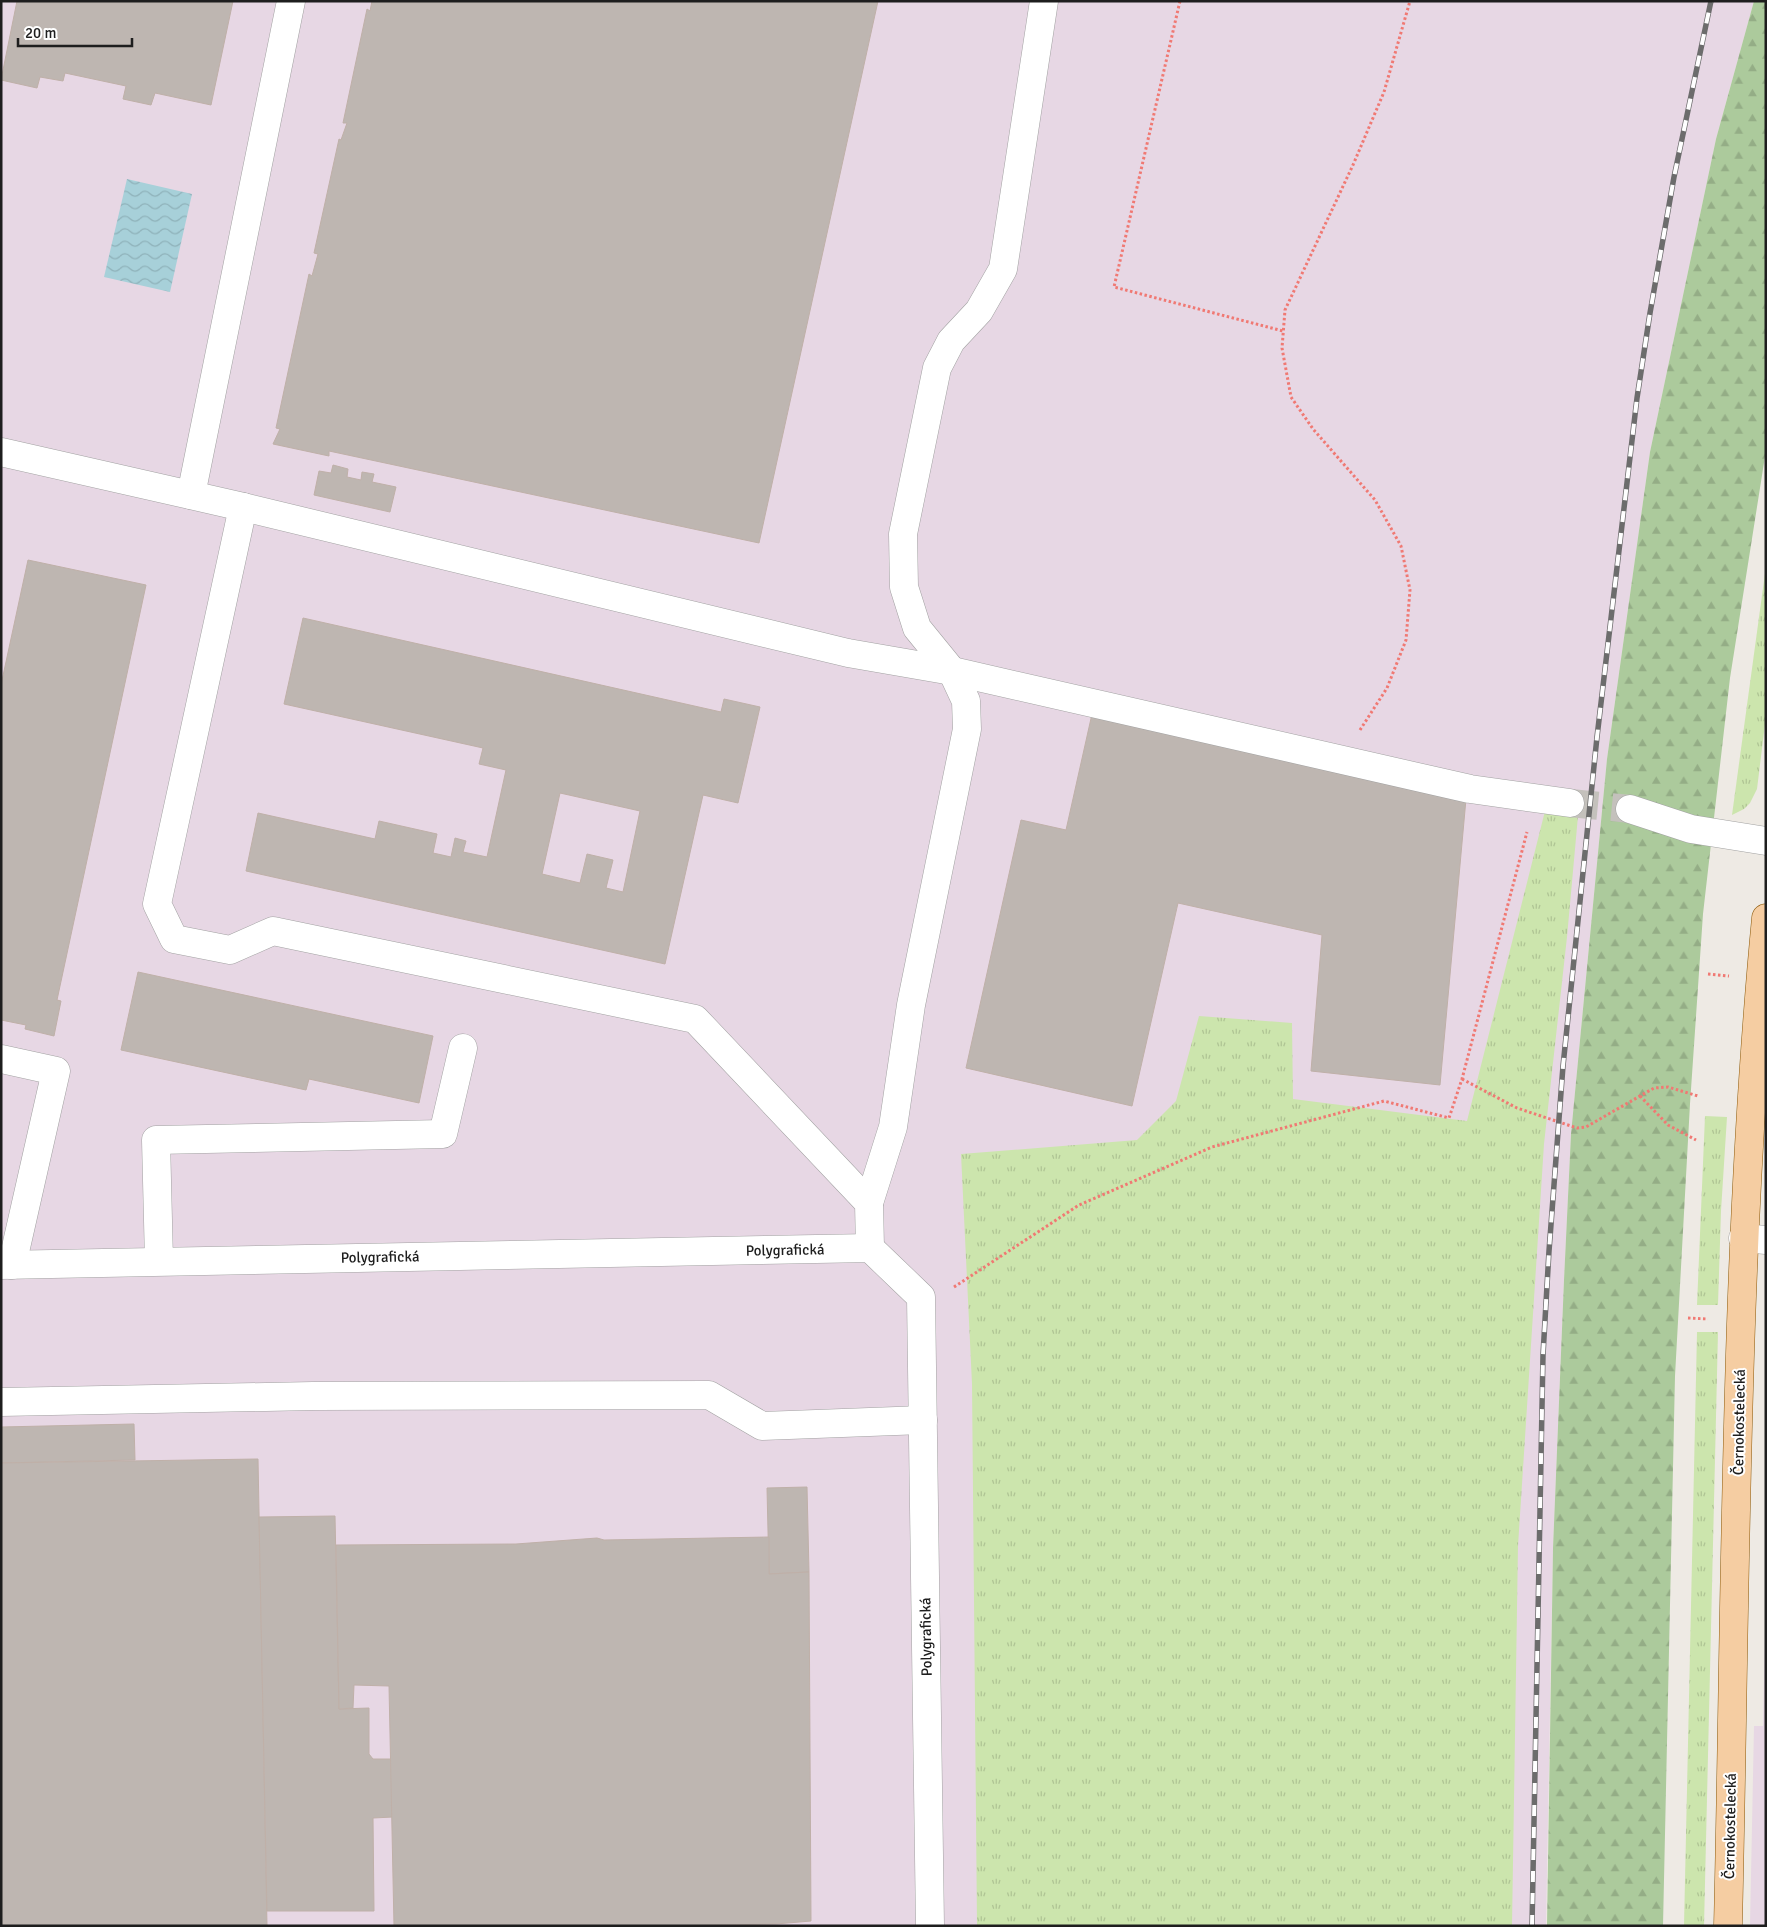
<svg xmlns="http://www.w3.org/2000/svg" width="1767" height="1927" font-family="Signika,sans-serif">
<defs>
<pattern id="grass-tufts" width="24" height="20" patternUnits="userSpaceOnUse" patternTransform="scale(1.25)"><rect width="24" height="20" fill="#cce5ad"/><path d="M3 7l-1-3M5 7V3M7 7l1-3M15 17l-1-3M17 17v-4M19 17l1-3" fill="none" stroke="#afc494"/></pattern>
<pattern id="forest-firs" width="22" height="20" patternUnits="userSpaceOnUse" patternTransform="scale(1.25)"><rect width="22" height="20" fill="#acca9c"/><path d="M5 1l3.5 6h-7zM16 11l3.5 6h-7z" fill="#94ad86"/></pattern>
<pattern id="water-waves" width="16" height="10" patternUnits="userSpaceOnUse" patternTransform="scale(1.25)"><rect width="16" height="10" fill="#a7d0d9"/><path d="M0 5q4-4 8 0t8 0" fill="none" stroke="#8fb2ba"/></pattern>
</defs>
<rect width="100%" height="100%" fill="#eeeae4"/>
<g fill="#e7d7e4">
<polygon points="1,1 1754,1 1716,139 1650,452 1607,759 1571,1134 1564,1280 1553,1548 1546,1926 1,1926"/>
<polygon points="1766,1583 1766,1926 1750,1926 1754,1726 1763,1726"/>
</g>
<g fill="url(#grass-tufts)">
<polygon points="1766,566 1766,716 1757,789 1750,803 1744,809 1732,815"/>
<polygon points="1545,811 1578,816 1567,937 1544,1144 1518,1546 1512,1926 977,1926 972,1384 961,1154 1137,1140 1176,1101 1199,1016 1292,1023 1293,1099 1467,1121"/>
<polygon points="1705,1116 1727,1117 1721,1211 1718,1305 1697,1305"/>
<polygon points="1697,1332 1718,1332 1704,1926 1684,1926"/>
</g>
<polygon fill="url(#forest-firs)" points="1754,1 1766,1 1766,450 1730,678 1703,914 1690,1104 1675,1376 1663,1926 1547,1926 1553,1548 1564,1280 1571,1134 1607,759 1650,452 1716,139"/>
<polygon fill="url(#water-waves)" points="127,179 192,194 170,292 104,277"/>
<g fill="#beb6b1" stroke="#bfb0a8" fill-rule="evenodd">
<polygon points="17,1 233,1 211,105 155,93 151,105 123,99 126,86 65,73 63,81 40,77 37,88 1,80"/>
<polygon points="372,1 878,1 759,543 329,451 329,456 273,444 280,429 276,428 309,274 312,276 318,254 314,253 339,139 341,140 347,123 343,123 367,9 370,11"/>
<polygon points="333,465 348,469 347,477 361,480 362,472 374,474 372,482 396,487 390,512 314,495 319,471 331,473"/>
<polygon points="28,560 146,585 57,1000 61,1001 54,1036 25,1029 26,1025 1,1020 1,685"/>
<path d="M 303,618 L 721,712 L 724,699 L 760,707 L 738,803 L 703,795 L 665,964 L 246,871 L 258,813 L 375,839 L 379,821 L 437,834 L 433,853 L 451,857 L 455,838 L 466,841 L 463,852 L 487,857 L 506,770 L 479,764 L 483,748 L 284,704 ZM 560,793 L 640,811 L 623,892 L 606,888 L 613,860 L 587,854 L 580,883 L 542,874 Z"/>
<polygon points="1092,714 1466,799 1440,1085 1311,1071 1322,935 1178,903 1132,1106 966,1068 1021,820 1066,830"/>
<polygon points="138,972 433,1036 419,1103 309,1079 306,1090 121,1050"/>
<polygon points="134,1424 135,1460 1,1463 1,1427"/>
<polygon points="258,1459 267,1926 1,1926 1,1463"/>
<polygon points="807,1487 809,1572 769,1574 767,1488"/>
<polygon points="335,1516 339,1709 369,1708 369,1754 373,1759 392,1759 393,1817 373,1818 374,1911 267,1911 259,1517"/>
<polygon points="769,1537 769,1574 809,1572 811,1921 776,1924 663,1926 394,1926 389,1686 354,1685 353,1708 339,1709 336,1545 516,1544 597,1538 604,1540"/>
</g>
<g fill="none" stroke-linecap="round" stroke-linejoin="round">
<polyline stroke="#c4c1bc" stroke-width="28" stroke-dasharray="28 14" stroke-linecap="butt" points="1570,803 1630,809"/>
<defs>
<g id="minor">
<polyline points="1,452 243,507 848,653 952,671 1470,789 1570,803"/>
<polyline points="191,495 291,1"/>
<polyline points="243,507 157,904 174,939 230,950 273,931 695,1019 869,1203 870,1248"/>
<polyline points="1630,809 1691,829 1766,841"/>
<polyline points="1,1059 56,1071 12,1265"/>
<polyline points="869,1203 893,1127 911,1005 967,729 966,701 952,671 917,628 904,587 903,534 937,368 951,341 979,311 1003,269 1044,1"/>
<polyline points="1743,1238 1766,1240"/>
<polyline points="159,1261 156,1140 443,1134 463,1048"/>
<polyline points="1,1265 870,1248 921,1297 930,1926"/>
<polyline points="1,1402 313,1396 709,1395 762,1426 923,1420"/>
</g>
<path id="major" d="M 1728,1926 C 1736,1590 1734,1253 1766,918"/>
</defs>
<use href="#minor" stroke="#a2a2a2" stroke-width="29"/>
<use href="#major" stroke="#8d5a0a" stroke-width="29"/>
<g stroke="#f07973" stroke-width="3" stroke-dasharray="2.5 2.5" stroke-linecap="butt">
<polyline points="1180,1 1114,287 1283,331"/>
<polyline points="1360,730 1387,688 1406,640 1410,590 1401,546 1375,500 1313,429 1291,397 1282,348 1285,310 1353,165 1384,92 1410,1"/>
<polyline points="1708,974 1729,976"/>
<polyline points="1462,1079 1517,1108 1577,1128 1586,1127 1654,1088 1668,1087 1698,1096"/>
<polyline points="1640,1096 1668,1125 1696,1140"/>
<polyline points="954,1287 1079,1205 1212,1147 1384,1101 1449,1118 1462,1079 1527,832"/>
<polyline points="1688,1318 1708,1319"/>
</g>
<use href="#minor" stroke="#fff" stroke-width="28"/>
<use href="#major" stroke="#f5cda2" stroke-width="28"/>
<polyline stroke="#6c6c6c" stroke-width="1" points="1766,1926 1766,1923"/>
<defs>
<polyline id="rail" points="1532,1926 1543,1355 1549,1251 1563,1066 1597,737 1637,398 1650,313 1674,177 1711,1"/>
</defs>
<use href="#rail" stroke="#6c6c6c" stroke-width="5.5"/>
<use href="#rail" stroke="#fff" stroke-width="4" stroke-dasharray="11" stroke-linecap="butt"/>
</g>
<g text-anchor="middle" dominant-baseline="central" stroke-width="4" stroke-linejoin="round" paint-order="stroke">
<g font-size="15" fill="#1e1e1e" stroke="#fff">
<text transform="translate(785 1250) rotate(-1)">Polygrafická</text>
<text transform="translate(380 1257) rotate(-1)">Polygrafická</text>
<text transform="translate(1739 1422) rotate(-89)">Černokostelecká</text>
<text transform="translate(926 1637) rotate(-91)">Polygrafická</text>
<text transform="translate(1730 1826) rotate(-89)">Černokostelecká</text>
</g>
</g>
<rect width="1767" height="1927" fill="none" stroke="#1e1e1e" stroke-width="5"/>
<path d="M18 38v8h114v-8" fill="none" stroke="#1e1e1e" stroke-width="2.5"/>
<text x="25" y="38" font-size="15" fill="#1e1e1e" stroke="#ffffff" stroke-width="4" paint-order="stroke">20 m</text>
</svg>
